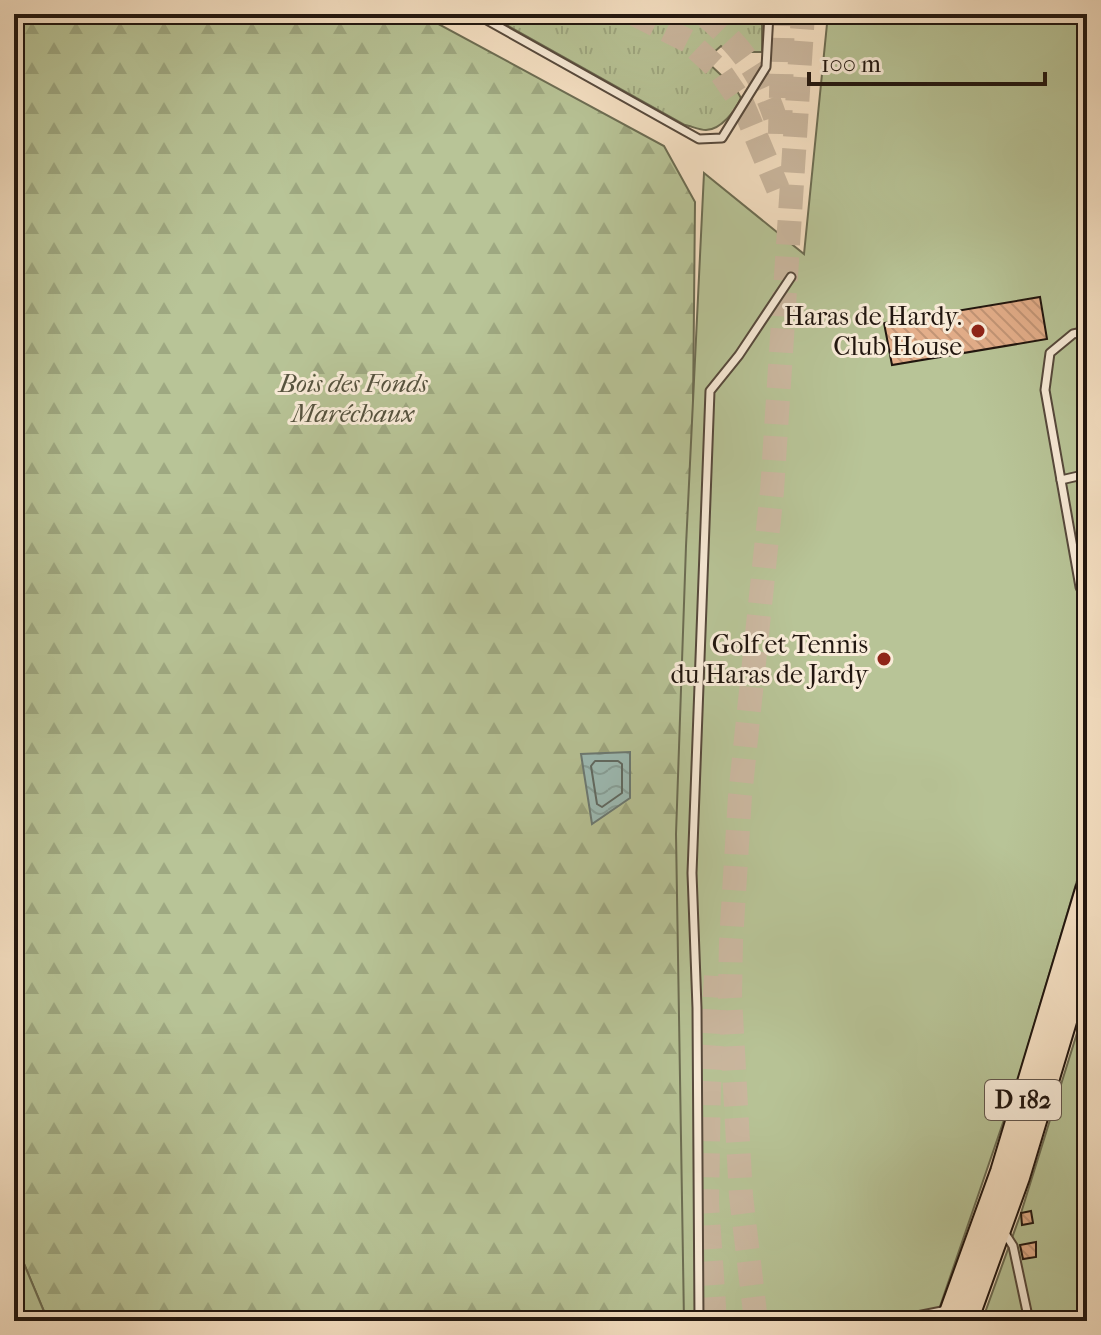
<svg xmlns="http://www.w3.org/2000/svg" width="1101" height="1335" font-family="'IM FELL French Canon',serif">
<defs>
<pattern id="grass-tufts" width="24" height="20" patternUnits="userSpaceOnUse" patternTransform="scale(2)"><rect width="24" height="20" fill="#b8c497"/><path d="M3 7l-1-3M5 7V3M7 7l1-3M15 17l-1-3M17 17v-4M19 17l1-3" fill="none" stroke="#9ea881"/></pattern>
<pattern id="forest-firs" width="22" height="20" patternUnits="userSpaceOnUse" patternTransform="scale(2)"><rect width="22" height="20" fill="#b8c497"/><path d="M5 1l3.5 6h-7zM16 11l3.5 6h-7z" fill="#9ea881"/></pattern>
<pattern id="water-waves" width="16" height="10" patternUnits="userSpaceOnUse" patternTransform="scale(2)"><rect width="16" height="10" fill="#9dbdb7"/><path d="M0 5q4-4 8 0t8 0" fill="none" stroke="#87a29c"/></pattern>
<pattern id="building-back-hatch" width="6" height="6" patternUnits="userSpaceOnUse" patternTransform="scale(2)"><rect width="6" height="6" fill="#e3ae8a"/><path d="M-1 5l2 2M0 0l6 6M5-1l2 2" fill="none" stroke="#c29576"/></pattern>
</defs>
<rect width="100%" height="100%" fill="#f6e1c4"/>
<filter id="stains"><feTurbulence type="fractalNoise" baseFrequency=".0025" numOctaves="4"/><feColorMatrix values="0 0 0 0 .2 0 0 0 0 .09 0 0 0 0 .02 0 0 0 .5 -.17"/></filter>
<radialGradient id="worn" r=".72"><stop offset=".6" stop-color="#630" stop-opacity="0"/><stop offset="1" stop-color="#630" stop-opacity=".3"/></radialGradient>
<path fill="url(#grass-tufts)" stroke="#6c6d53" stroke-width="2" d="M 487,14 L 762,14 L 762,52 L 748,52 L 737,58 L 721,46 L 705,60 L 736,89 L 741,98 C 736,110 721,130 706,130 C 699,130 691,126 685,125 Z"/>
<polygon fill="url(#forest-firs)" stroke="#6c6d53" stroke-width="2" points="14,14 420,14 664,146 695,202 692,514 695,1321 48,1321 14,1240"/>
<g fill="#b8c497" stroke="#6c6d53" stroke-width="2">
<polygon points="828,14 1087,14 1087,847 1018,1079 935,1321 684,1321 676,834 686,546 704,173 804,254"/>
<polygon points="1087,1001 1087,1321 982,1321 1021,1213"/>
<polygon points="14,1240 48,1321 14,1321"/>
</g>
<polygon fill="url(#water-waves)" stroke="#6b7a74" stroke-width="2" points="630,752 630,798 592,824 581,754"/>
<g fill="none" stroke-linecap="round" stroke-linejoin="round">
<polygon stroke="#5f6a63" stroke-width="2" points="595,761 618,761 622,764 622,793 602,807 597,804 591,766"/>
</g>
<g fill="url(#building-back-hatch)" stroke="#21160f" stroke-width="2">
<polygon points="1040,297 1047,339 892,365 884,323"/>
<polygon points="1031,1211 1033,1223 1022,1225 1021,1213"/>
<polygon points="1036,1242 1036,1257 1023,1259 1020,1245"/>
</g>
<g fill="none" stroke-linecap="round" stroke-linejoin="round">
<g stroke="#cbb8a0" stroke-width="24" stroke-dasharray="24 12" stroke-linecap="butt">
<polyline points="634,14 688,41 719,70 743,105 778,189"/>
<path d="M 704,14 C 741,47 759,70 775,117"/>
<polyline points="780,134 783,14"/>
<polyline points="715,1321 707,1203 709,1086 716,976"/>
<polyline points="756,1321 741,1196 730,997 731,941 740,796 772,491 803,14"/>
</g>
<defs>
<g id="lane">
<polyline points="476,14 699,139 722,138 766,67 769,14"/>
<polyline points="1087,331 1073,334 1050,353 1045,390 1080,587 1087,601"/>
<polyline points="1061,480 1087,474"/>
<polyline points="1082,597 1087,628"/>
<polyline points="1004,1232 1013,1246 1029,1321"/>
<polyline points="699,1321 697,1008 692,873 710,391 739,355 791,277"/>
<polyline points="824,1321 835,1318 842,1321"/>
<polyline points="892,1321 947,1310"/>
</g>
<g id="primary">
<polyline points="948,1321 1002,1172 1087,890"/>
<polyline points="966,1321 1018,1177 1087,948"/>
</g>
</defs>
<use href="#lane" stroke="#56493c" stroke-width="11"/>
<use href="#primary" stroke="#21160f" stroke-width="26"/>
<use href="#lane" stroke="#f9ecd9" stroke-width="7"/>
<use href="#primary" stroke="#f6e1c4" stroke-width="22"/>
</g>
<g fill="#8f2418" stroke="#f9ecd9" stroke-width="3">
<circle cx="978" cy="331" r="8"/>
<circle cx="884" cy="659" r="8"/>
</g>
<g text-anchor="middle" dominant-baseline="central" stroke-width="6" stroke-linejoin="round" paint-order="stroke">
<rect fill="#f9ecd9" stroke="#62564c" stroke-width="2" x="985" y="1080" width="76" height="40" rx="6"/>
<g font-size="24" font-weight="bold" fill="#21160f">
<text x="1023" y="1100">D 182</text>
</g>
<g font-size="26" fill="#21160f" stroke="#f9ecd9" text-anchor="end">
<text x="962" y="316">Haras de Hardy.<tspan x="962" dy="30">Club House</tspan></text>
<text x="868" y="644">Golf et Tennis<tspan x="868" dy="30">du Haras de Jardy</tspan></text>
</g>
<g font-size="26" font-style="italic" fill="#56533f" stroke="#f9ecd9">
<text x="353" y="383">Bois des Fonds<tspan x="353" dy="30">Maréchaux</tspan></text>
</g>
</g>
<rect width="1101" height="1335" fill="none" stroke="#f6e1c4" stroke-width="48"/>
<rect x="16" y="16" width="1069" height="1303" fill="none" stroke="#21160f" stroke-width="4"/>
<rect x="24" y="24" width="1053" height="1287" fill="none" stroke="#21160f" stroke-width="2"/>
<path d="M809 72v12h236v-12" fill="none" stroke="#21160f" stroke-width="4"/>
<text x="821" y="72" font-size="24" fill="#21160f" stroke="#f9ecd9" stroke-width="6" paint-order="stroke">100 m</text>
<rect width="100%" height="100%" filter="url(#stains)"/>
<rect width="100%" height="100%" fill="url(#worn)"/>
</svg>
